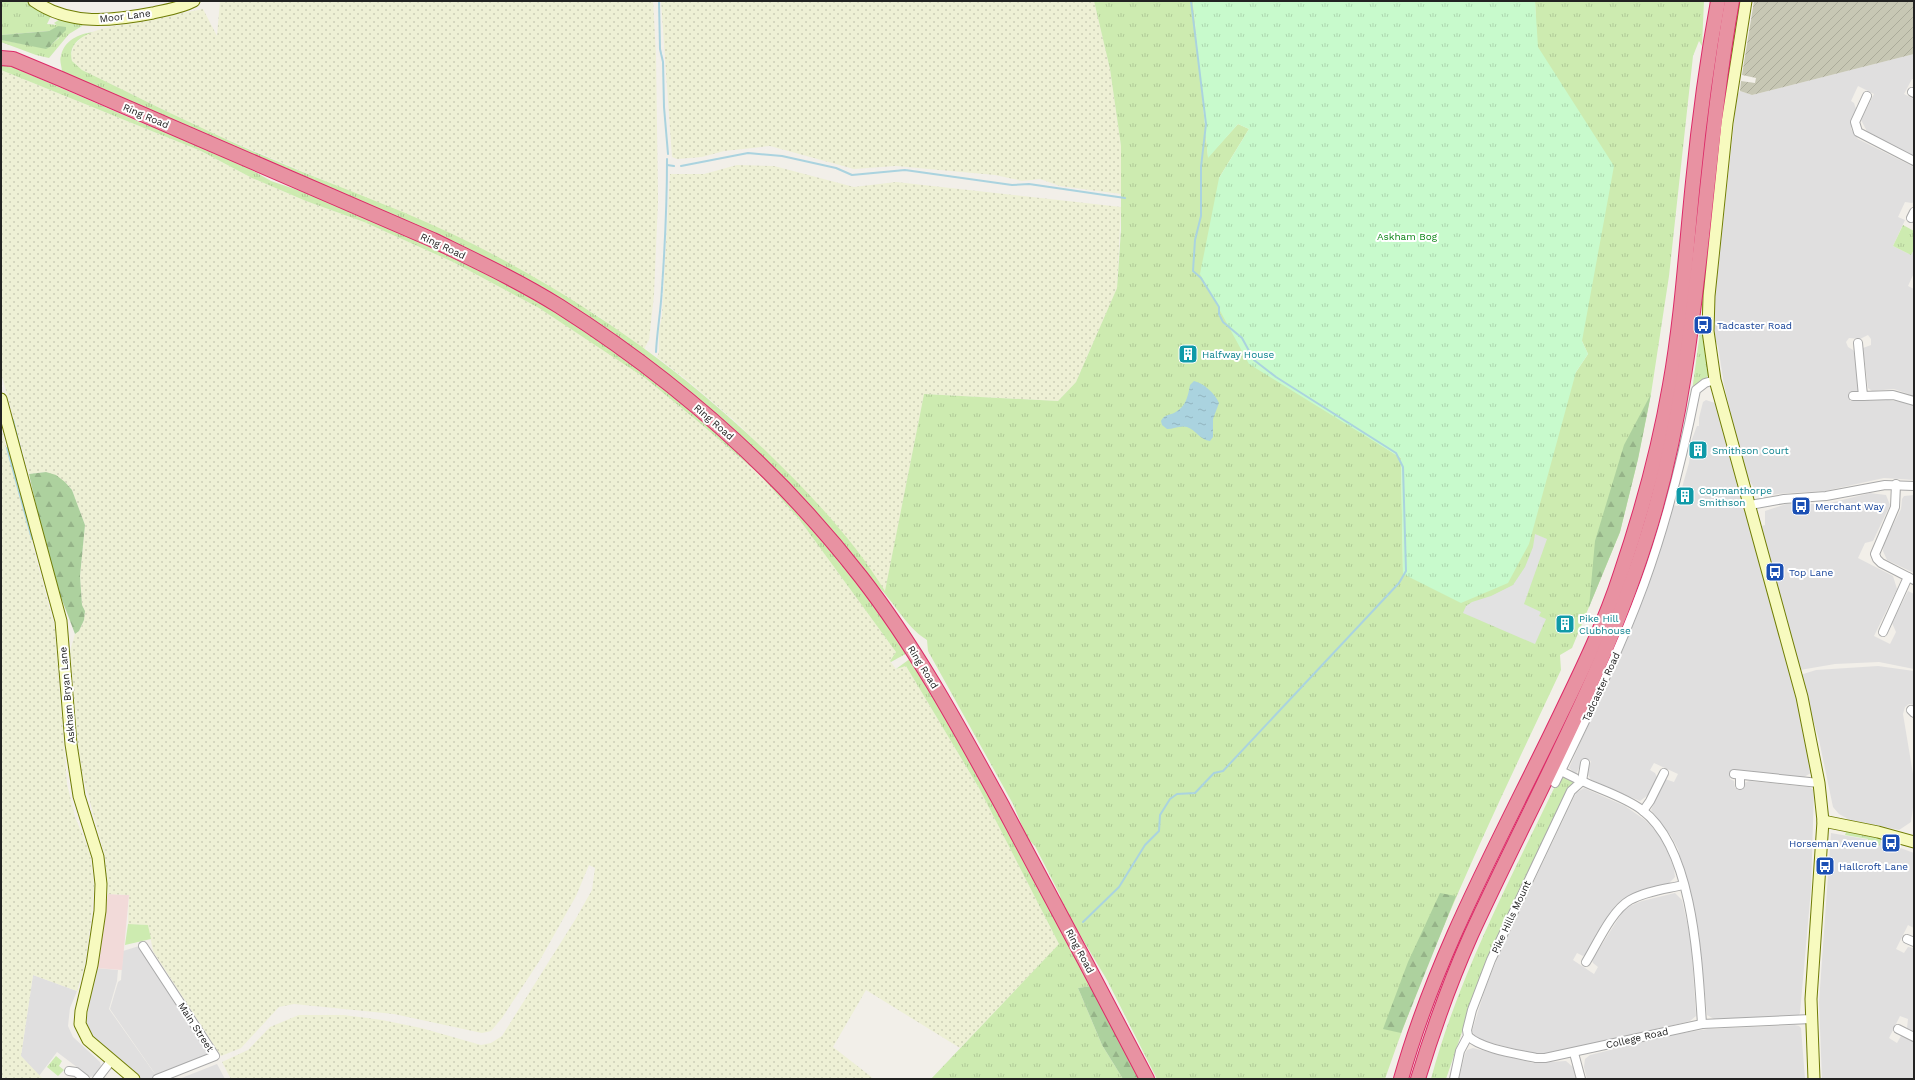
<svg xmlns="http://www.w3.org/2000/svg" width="1915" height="1080" font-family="'Work Sans',sans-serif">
<defs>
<pattern id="construction-furrows" width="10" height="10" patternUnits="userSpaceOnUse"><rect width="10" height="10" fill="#c7c7b4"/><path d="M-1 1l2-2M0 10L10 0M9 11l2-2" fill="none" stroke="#abab9a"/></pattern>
<pattern id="farmland-dots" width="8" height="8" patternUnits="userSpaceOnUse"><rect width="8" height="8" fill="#eef0d5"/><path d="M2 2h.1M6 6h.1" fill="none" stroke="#ccceb7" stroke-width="1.8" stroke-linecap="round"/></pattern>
<pattern id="grass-tufts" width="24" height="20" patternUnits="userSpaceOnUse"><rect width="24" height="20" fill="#cdebb0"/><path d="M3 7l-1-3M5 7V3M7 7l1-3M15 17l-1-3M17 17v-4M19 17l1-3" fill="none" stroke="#b0c997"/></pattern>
<pattern id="forest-firs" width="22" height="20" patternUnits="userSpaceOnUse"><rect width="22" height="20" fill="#add19e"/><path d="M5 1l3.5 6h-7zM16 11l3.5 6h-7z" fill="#95b388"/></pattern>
<pattern id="park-tufts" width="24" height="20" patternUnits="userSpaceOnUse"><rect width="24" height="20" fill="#c8facc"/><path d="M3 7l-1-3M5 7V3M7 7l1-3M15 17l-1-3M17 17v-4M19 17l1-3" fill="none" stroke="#acd6af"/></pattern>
<pattern id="water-ripples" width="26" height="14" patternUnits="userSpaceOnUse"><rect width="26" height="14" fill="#aad3df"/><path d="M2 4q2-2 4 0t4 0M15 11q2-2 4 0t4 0" fill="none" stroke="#92b5bf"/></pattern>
</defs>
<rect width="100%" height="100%" fill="#f2efe9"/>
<g fill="#e0dfdf">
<polygon points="1914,54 1914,79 1912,79 1904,94 1914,99 1914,156 1869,135 1861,120 1874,94 1858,86 1851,101 1854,103 1856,109 1853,116 1851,129 1858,139 1914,167 1914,202 1912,203 1905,202 1898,217 1905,220 1893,246 1911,255 1914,250 1914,273 1908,286 1914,289 1914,396 1894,389 1872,391 1868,388 1863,348 1871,345 1871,339 1868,335 1860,339 1849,338 1846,342 1848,347 1853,350 1856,355 1859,390 1856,393 1850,394 1850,401 1888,400 1902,402 1914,406 1914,480 1884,478 1825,491 1789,493 1759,496 1748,478 1738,445 1724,385 1718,346 1713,335 1715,296 1737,95 1740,91 1752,95"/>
<polygon points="1706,400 1715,403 1745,507 1797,699 1812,770 1811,773 1804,777 1731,770 1730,779 1734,781 1735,788 1743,789 1744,783 1749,781 1809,787 1814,790 1811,889 1800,1013 1799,1015 1714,1019 1707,1015 1699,934 1690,891 1678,849 1671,836 1651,810 1665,779 1674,782 1678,774 1654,763 1650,770 1655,773 1657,777 1648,795 1640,801 1591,780 1587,773 1591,761 1584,758 1576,774 1569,768 1633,625 1652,573 1673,505 1678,506 1680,498 1687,500 1689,493 1681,491 1689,463 1692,439 1697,426 1699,426 1699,418 1703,402"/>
<polygon points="1870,493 1886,495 1890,505 1873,541 1865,543 1858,558 1893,576 1897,589 1874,636 1890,644 1896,632 1892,623 1908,591 1914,594 1914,669 1879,662 1835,664 1800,670 1764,540 1762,526 1765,525 1765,511 1786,504 1826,504"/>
<polygon points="1914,495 1914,573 1887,560 1883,551 1884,543 1901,509 1902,499 1904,496"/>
<polygon points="1878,666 1914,671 1914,705 1909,704 1905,707 1903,714 1913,774 1914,800 1911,822 1899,830 1850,820 1839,814 1833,807 1819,740 1800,675 1816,670"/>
<polygon points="1584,788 1625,806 1645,820 1657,832 1667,850 1674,869 1675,877 1668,884 1639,891 1625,898 1616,905 1585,955 1583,956 1577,953 1573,960 1594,974 1598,967 1593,963 1592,960 1625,908 1642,901 1675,893 1682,900 1691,940 1696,1016 1690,1021 1558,1053 1531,1053 1480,1040 1476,1038 1472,1031 1485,989 1498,957 1576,793"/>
<polygon points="1831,833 1887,843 1914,853 1914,928 1908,925 1896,949 1904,953 1908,947 1914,948 1914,1032 1907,1028 1908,1019 1900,1016 1889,1038 1897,1043 1901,1036 1914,1042 1914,1079 1822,1079 1819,1002"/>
<polygon points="139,946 164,980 211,1057 158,1078 110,1009 118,982 121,980 123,951"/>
<polygon points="96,968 118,970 117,981 109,1009 157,1077 155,1079 139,1079 100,1048 85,1028"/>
<polygon points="33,975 77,991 70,1008 68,1026 73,1037 100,1062 101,1066 94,1076 90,1077 57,1052 39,1076 21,1056"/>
<polygon points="1795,1025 1799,1026 1801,1028 1805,1079 1587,1079 1584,1067 1585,1059 1590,1055 1676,1034 1708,1029"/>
<polygon points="1473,1048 1533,1063 1566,1061 1573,1067 1576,1079 1459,1079 1465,1054 1467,1050"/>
<polygon points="217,1064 225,1079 179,1079"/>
</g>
<polygon fill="#f2dad9" points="108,894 129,895 122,970 96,968"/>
<polygon fill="url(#construction-furrows)" points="1754,1 1914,1 1914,54 1752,95 1740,91 1741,81 1755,83 1756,78 1742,75"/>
<g fill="url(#farmland-dots)">
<polygon points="220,1 653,1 656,54 658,201 654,295 649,340 644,349 598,316 473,244 205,130 82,70 72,61 71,55 74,45 86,34 101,29 203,9 217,36"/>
<polygon points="661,1 1094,1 1110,69 1121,146 1121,194 1060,186 1040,179 1022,181 995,175 896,166 854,169 770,146 724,151 702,157 677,159 672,157"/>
<polygon points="1,70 201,151 252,178 306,201 364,222 453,262 539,308 616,358 645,378 701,424 758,473 799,519 896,652 890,661 896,669 906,666 979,788 1059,944 960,1048 866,990 833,1047 874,1079 231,1079 222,1062 248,1050 270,1027 299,1015 344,1015 382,1020 421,1028 481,1045 491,1043 502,1036 575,920 592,890 595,868 589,865 576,896 540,960 502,1018 491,1031 482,1033 394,1014 294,1004 279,1007 241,1048 221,1056 153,951 148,925 128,924 129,895 108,894 105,856 79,762 70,651 75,634 79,631 84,620 85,611 82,605 80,576 85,525 72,490 65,482 46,472 29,474 1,373"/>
<polygon points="737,165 774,166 854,187 896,182 1121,207 1117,288 1076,382 1058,401 924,394 885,592 854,548 825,513 785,470 735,421 688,381 657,357 659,352 659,330 662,316 670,174 704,174"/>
<polygon points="1,428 55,628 67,784 75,817 90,853 94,885 90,929 84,968 77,991 33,975 21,1056 43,1079 1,1079"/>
</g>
<g fill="url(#grass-tufts)">
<polygon points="1,1 26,1 51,16 47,24 57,25 54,23 60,19 83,24 82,26 69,34 49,58 36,55 1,42 1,40 46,48 50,47 53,43 59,38 56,28 49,31 1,35"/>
<path d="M 1094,1 L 1193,1 L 1208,157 L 1238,124 L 1249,129 L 1219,178 L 1362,433 L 1401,458 L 1403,574 L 1576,372 L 1588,354 L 1582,341 L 1537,47 L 1535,1 L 1704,1 L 1702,46 L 1699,41 L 1693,56 L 1669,276 L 1651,394 L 1638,459 L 1620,532 L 1572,648 L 1560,655 L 1561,670 C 1498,804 1433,938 1385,1079 L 1157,1079 L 1107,980 L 1061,903 L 1060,895 L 1035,846 L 1027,838 L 1013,804 L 928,651 L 927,640 C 903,625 894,599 872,581 L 775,471 L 551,297 L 62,72 C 62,67 59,60 61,56 C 64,40 79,34 93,32 C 80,37 68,45 72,61 L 82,70 C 148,102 213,135 281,163 C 345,190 412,213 475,245 C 586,302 682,369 772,457 C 813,497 855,542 885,591 L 924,394 L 1058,401 L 1076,382 L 1117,288 L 1121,230 L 1121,146 L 1110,69 Z"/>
<polygon points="1,62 142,123 229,157 271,181 330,201 455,257 542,302 648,374 705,420 760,471 810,524 866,593 909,652 891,662 890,661 896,652 799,519 758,473 701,424 645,378 539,308 453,262 364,222 306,201 252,178 201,151 1,70"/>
<polygon points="1903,225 1914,231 1914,250 1911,255 1893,246"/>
<polygon points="1700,332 1705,332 1709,375 1692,391"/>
<polygon points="911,658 977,769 1091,986 1078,988 1102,1045 1123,1079 931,1079 1059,944 979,788 906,666 896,669"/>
<path d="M 1565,777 L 1576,782 L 1477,988 L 1446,1079 L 1431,1079 C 1459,974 1511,878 1558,780 Z"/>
<polygon points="1846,832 1882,839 1879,846 1868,842 1868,839 1845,835"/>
<polygon points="56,1056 62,1061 59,1066 64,1070 58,1076 47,1067"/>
</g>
<g fill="url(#forest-firs)">
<polygon points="58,26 66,27 66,30 53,43 50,47 46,49 1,40 1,35 49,31"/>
<polygon points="1651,394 1638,459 1620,532 1589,607 1595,541 1624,445"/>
<polygon points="46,472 56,475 65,482 72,490 85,525 80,576 82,605 85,611 84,620 79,631 75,634 56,584 42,532 29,474"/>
<polygon points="1440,893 1456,896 1401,1033 1383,1029 1408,962"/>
<polygon points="1091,986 1140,1079 1123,1079 1102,1045 1078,988"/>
</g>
<polygon fill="url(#park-tufts)" points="1193,1 1535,1 1538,47 1614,166 1582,341 1588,354 1576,372 1529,544 1508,583 1461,603 1403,574 1401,458 1249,364 1200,274 1219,178 1249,129 1238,124 1208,158"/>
<polygon fill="#cdebb0" points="128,924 148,925 151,939 125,945"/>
<polygon fill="#e2e2e2" points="1535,534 1547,539 1524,604 1541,612 1539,616 1546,619 1535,644 1463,613 1466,606 1472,602 1491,596 1513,585 1525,567 1533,547"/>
<path fill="url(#water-ripples)" d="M 1194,381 C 1204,383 1215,394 1219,403 L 1213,419 L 1213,437 L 1210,441 C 1200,440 1196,430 1187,427 C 1180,425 1174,429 1167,429 L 1162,425 L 1161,421 C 1164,415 1169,415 1174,413 C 1186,407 1188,396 1190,385 Z"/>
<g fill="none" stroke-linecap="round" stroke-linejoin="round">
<g stroke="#aad3df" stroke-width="2">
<polyline points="659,1 660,49 663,62 664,107 668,154"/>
<polyline points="667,165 674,166"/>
<polyline points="681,166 748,153 782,156 836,168 852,175 905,170 1012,185 1029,184 1125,198"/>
<path d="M 656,352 C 657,331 661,310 662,288 C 665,245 667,202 667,159"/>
<polyline points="13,420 24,465"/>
<polyline points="7,448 32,539"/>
<polyline points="1083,922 1119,887 1145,845 1159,831 1160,815 1170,799 1177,794 1195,793 1214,773 1223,771 1399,583 1406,571 1403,467 1396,453 1276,377 1254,360 1242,338 1223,322 1219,314 1219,307 1201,278 1193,271 1195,240 1201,216 1201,167 1206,124 1191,1"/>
</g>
<defs>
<g id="street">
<polyline points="1912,92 1914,93"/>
<polyline points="1867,96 1855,122 1858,132 1914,161"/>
<polyline points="1911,218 1914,212"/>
<polyline points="1858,343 1863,396 1893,395 1914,401"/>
<polyline points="1853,396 1863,396"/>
<polyline points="1896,484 1895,507 1875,554 1877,559 1881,563 1914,580"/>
<polyline points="1750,505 1784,499 1826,496 1885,485 1914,486"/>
<polyline points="1883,632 1908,577"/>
<polyline points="1911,710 1914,713"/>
<polyline points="1561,771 1575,778"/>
<polyline points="1734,774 1819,783"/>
<path d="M 1582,781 C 1601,790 1625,797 1642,810 C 1694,849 1698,965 1702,1024"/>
<path d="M 1555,783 C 1587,718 1619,652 1644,584 C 1667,521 1683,456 1696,390 L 1705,383 L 1715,380"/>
<polyline points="1740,785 1740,775"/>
<polyline points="1643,811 1650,801 1664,773"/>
<polyline points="1907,939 1914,942"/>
<polyline points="143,946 215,1056 157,1079"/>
<path d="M 1586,962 C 1597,944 1612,910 1630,900 C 1646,891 1666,889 1683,885"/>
<polyline points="1898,1029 1914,1037"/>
<path d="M 1468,1036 C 1481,1049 1518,1054 1536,1058 L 1545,1058 L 1702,1024 L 1811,1019"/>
<polyline points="1574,1053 1581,1079"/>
<polyline points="69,1071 76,1072 85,1079"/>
<polyline points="97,1079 111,1061"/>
<polyline points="1454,1079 1460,1051 1468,1036 1467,1030 1472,1010 1491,960 1571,791 1582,781 1585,763"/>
</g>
<g id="secondary">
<path d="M 34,1 C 70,26 112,21 153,13 C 166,10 181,8 194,1"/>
<polyline points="1746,1 1727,123 1709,296 1708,331 1715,380 1802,697 1819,783 1823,821 1811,999 1814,1079"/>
<polyline points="1,399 61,621 71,744 79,796 98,857 101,884 100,911 92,965 81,1011 80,1024 88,1040 134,1079"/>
<polyline points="1823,821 1878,832 1914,842"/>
</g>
<g id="highway">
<path d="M 1,58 L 13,59 L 61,79 L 433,240 C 476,261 519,281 559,306 C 674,379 777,469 861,577 C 917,649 960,729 1004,809 C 1052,898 1100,989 1147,1079"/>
<path d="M 1401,1079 C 1435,958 1496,847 1551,734 C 1576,682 1603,629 1621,573 C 1642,511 1659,449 1670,385 C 1682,318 1686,250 1693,182 C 1699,121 1707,61 1718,1"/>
<path d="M 1418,1079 C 1433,1030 1450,982 1471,935 C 1531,804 1603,677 1646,540 C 1702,365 1700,180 1732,1"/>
</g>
</defs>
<use href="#street" stroke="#a9a9a9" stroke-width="10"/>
<use href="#secondary" stroke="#707d05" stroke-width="13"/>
<use href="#highway" stroke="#dc2a67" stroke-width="16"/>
<use href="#street" stroke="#fff" stroke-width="8"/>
<use href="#secondary" stroke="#f7fabf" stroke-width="11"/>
<use href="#highway" stroke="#e892a2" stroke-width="14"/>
</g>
<defs>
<symbol id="bus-square" viewBox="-11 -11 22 22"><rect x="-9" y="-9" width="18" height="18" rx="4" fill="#1a4fb4" stroke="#fff"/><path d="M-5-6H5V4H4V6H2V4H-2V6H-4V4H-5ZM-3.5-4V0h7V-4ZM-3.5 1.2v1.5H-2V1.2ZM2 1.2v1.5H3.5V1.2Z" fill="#fff"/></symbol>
<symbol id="building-square" viewBox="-11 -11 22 22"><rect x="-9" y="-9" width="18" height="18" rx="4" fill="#0f9aa8" stroke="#fff"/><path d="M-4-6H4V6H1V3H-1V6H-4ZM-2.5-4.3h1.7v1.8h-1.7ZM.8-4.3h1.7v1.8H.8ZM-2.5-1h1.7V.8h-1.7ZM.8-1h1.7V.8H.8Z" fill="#fff"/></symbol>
</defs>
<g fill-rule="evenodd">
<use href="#bus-square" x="1692" y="314" width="22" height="22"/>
<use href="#building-square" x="1177" y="343" width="22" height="22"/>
<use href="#building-square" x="1687" y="439" width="22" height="22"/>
<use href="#building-square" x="1674" y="485" width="22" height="22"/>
<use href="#bus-square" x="1790" y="495" width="22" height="22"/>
<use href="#bus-square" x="1764" y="561" width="22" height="22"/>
<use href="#building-square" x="1554" y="613" width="22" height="22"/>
<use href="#bus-square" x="1880" y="832" width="22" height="22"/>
<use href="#bus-square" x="1814" y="855" width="22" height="22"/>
</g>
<g text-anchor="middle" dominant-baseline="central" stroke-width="4" stroke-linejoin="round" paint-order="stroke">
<g font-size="10" fill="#222" stroke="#fff">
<text transform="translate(125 16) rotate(-7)">Moor Lane</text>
<text transform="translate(146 116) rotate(23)">Ring Road</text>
<text transform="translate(443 246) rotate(25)">Ring Road</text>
<text transform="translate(714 422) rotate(41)">Ring Road</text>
<text transform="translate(923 667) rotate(58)">Ring Road</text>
<text transform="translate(1601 687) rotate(-65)">Tadcaster Road</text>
<text transform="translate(67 695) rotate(-95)">Askham Bryan Lane</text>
<text transform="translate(1511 917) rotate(-65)">Pike Hills Mount</text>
<text transform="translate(1080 951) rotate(62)">Ring Road</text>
<text transform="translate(196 1027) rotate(57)">Main Street</text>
<text transform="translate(1637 1038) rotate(-13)">College Road</text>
</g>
<g font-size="10" fill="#0c8416" stroke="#fff">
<text x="1407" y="236">Askham Bog</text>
</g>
<g font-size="10" fill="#164399" stroke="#fff" text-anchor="start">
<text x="1717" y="325">Tadcaster Road</text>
<text x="1815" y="506">Merchant Way</text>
<text x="1789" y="572">Top Lane</text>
<text x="1877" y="843" text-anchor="end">Horseman Avenue</text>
<text x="1839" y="866">Hallcroft Lane</text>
</g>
<g font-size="10" fill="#0d838f" stroke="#fff" text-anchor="start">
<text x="1202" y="354">Halfway House</text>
<text x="1712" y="450">Smithson Court</text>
<text x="1699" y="490">Copmanthorpe<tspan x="1699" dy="12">Smithson</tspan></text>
<text x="1579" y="618">Pike Hill<tspan x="1579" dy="12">Clubhouse</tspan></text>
</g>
</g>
<rect width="1915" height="1080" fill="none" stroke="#222222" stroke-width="4"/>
</svg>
